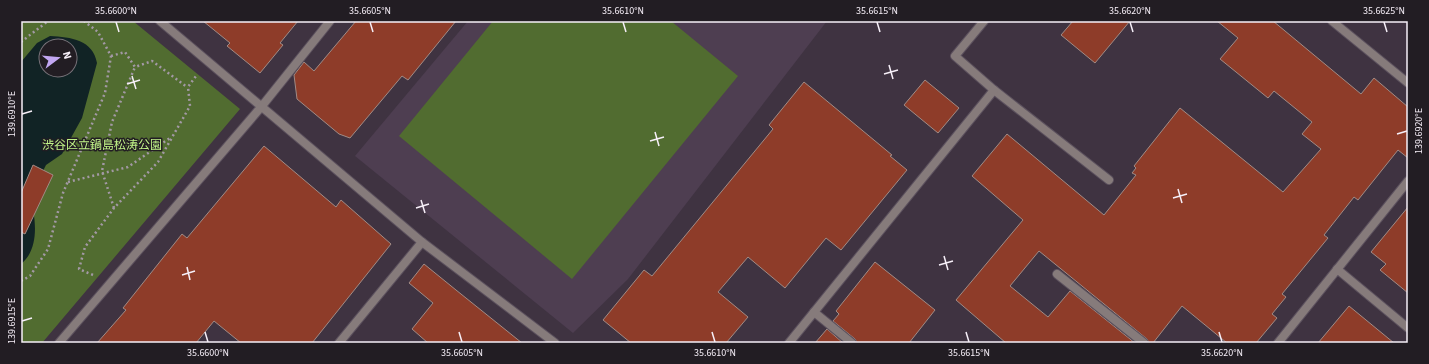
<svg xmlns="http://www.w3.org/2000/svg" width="1429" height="364" font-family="'Source Sans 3','Noto Sans JP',sans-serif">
<rect width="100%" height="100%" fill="#3f3341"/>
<polygon fill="#4e3e51" points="468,21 827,21 628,279 573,333 355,156"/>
<g fill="#516c30" fill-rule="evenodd">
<path d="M 21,21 L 133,21 L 240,109 L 42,343 L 21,343 ZM 46,46 L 70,46 L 70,70 L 46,70 Z"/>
<polygon points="493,21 671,21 738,76 572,279 399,136"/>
</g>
<path fill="#112325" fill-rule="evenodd" d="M 50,36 C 71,37 93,40 97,63 L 82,118 L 62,154 L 46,165 L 30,197 C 36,217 40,249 21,264 L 21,62 L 37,43 ZM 46,46 L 70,46 L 70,70 L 46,70 Z"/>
<g fill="#8e3c29" stroke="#a18b85">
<polygon points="203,21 298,21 280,43 283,45 260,73 227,46 230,43"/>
<polygon points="356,21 456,21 408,80 402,76 350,138 339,134 297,99 294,75 304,62 314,71"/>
<polygon points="1073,21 1130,21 1095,63 1061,35"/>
<polygon points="1217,21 1273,21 1361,94 1374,78 1408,107 1408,158 1398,150 1358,200 1354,197 1324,235 1328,238 1282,294 1286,297 1272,314 1277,318 1256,343 1227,343 1182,306 1153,343 1149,343 1147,339 1039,251 1010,286 1048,317 1070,291 1135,343 1006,343 956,300 1023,220 972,176 1007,134 1104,215 1136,175 1132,173 1136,168 1134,166 1180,108 1283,192 1321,149 1302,134 1312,122 1274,91 1268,98 1220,59 1238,38"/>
<polygon points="925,80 959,108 938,133 904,105"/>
<polygon points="804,82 892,155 890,156 907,170 841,250 826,238 785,288 748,257 718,292 748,317 726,343 631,343 603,320 644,270 652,276 773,129 769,125"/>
<polygon points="264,146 336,207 341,200 391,244 312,343 241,343 214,321 196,343 97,343 126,310 123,308 182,234 187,238"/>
<polygon points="33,165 53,175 25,234 21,232 21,193"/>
<polygon points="1408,207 1408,293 1380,270 1386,264 1371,252"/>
<polygon points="875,262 935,310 909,343 857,343 855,339 833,321 839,314 836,311"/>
<polygon points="424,264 456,290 522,343 428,343 412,329 433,303 409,283"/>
<polygon points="1349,306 1394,343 1318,343"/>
<polygon points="827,329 843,343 815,343"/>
</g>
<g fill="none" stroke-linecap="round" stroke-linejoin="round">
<defs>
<polyline id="lane" points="1057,274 1144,343"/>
<g id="street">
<polyline points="160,21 422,242 555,343"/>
<polyline points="984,21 955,56 994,90 1109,180"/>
<polyline points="1332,21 1408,83"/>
<polyline points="1337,269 1408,328"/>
<polyline points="814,312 852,343"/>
<polyline points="59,343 262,106 330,21"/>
<polyline points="339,343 422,242"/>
<polyline points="789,343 994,90"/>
<polyline points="1278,343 1408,181"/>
</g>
</defs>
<use href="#lane" stroke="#5c515e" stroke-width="10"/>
<use href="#street" stroke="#5c515e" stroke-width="10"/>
<g stroke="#a399a5" stroke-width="2.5" stroke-dasharray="2 3" stroke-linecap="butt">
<polyline points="21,42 48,21"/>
<polyline points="111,56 125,52 135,67 152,61 187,87"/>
<polyline points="68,182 128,167 170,138"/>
<polyline points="114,208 102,171 112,122 135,67"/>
<polyline points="93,275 79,269 85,247 114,208 158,162 190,106 188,87 196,76"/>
<polyline points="21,281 30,276 48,249 63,193 105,93 111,56 98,32 84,21"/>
</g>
<use href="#lane" stroke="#867b7b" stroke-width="8"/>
<use href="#street" stroke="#867b7b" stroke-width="8"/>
</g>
<path fill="none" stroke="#f6eff8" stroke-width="1.5" d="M 116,22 L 119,32M 370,22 L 373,32M 623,22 L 626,32M 877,22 L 880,32M 1130,22 L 1133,32M 1384,22 L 1387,32M 889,65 L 893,79M 884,74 L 898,70M 132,76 L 136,89M 127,84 L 140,80M 22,114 L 32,111M 655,132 L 659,146M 1397,134 L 1407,131M 650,141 L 664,137M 1178,189 L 1182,203M 1173,198 L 1187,194M 421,200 L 425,213M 416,208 L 429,204M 944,256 L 948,270M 939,265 L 953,261M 187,267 L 190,280M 182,275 L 195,271M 22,321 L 32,318M 205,332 L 208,342M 459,332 L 462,342M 712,332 L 715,342M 966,332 L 969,342M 1219,332 L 1222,342"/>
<g text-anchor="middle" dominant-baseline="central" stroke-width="3" stroke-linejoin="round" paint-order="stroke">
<g font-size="12" fill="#c1f488" stroke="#221d23">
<text x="102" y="145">渋谷区立鍋島松涛公園</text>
</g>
</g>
<rect width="1429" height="364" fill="none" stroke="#221d23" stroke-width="44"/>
<g transform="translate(58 58) rotate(74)"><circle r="19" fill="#221d23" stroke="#777178"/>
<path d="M0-3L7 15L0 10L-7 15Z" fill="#c2a7f2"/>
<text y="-6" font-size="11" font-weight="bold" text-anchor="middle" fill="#f6eff8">N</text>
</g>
<rect x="22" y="22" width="1385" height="320" fill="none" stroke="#f6eff8" stroke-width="1.5"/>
<g font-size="10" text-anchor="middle" fill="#f6eff8">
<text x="116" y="14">35.6600°N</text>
<text x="370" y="14">35.6605°N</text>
<text x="623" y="14">35.6610°N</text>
<text x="877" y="14">35.6615°N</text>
<text x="1130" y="14">35.6620°N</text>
<text x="1384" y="14">35.6625°N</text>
<text transform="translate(11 114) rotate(-90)" y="4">139.6910°E</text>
<text transform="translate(1418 131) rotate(-90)" y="4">139.6920°E</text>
<text transform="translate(11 321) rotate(-90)" y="4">139.6915°E</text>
<text x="208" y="356">35.6600°N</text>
<text x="462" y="356">35.6605°N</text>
<text x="715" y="356">35.6610°N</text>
<text x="969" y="356">35.6615°N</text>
<text x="1222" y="356">35.6620°N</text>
</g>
</svg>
